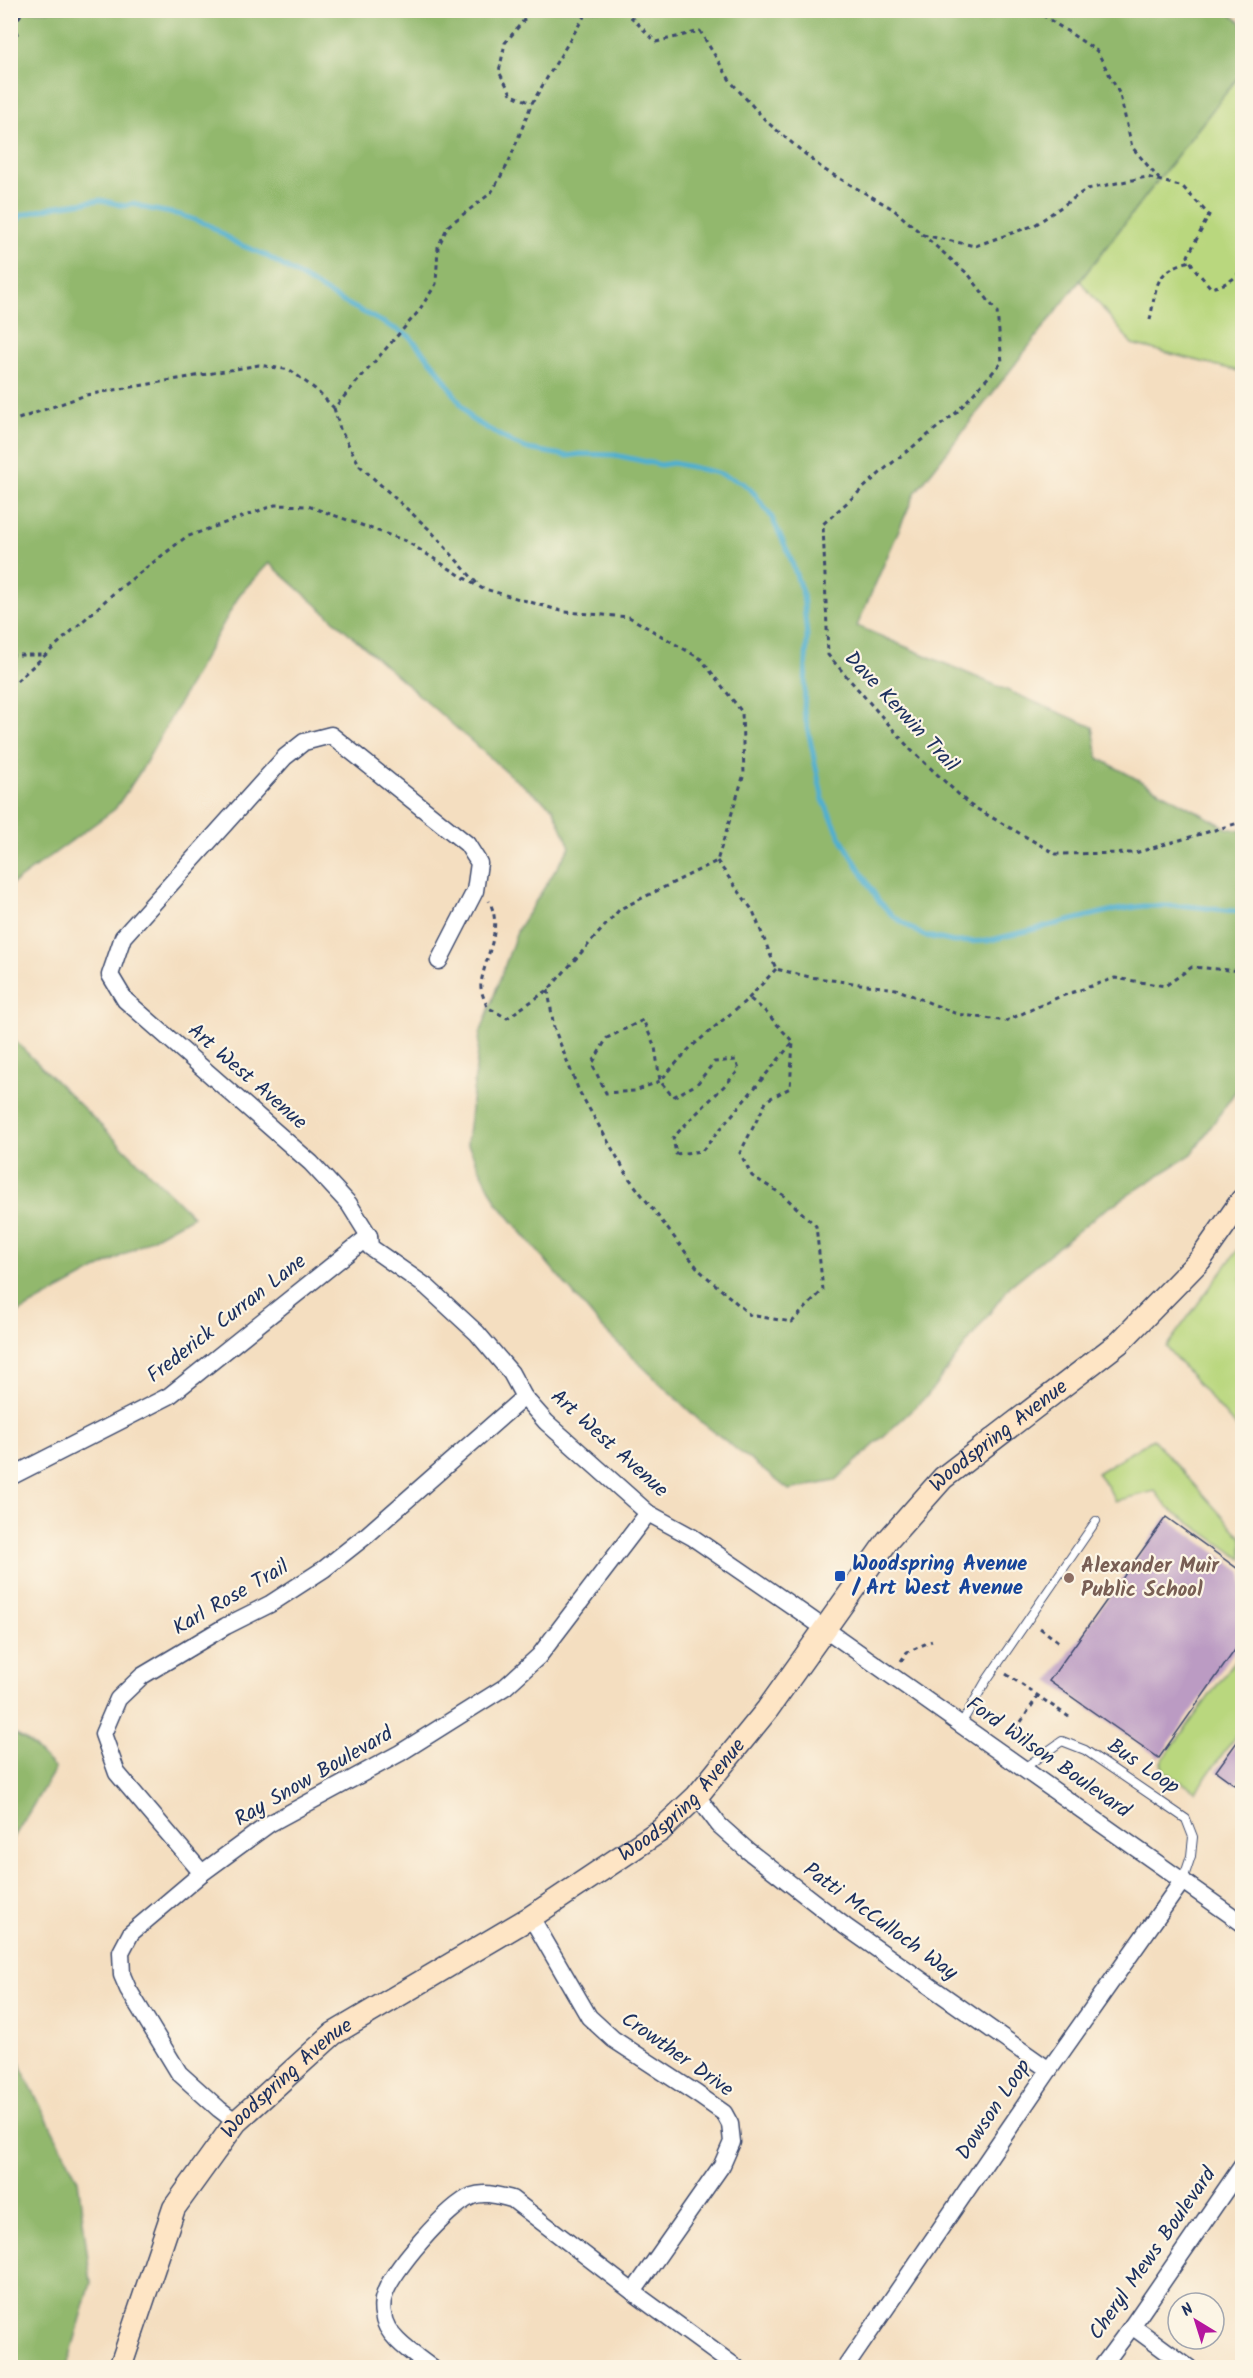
<svg xmlns="http://www.w3.org/2000/svg" width="1253" height="2378" font-family="Kalam,sans-serif">
<rect width="100%" height="100%" fill="#fcf5e5"/>
<filter id="ink" filterUnits="userSpaceOnUse"><feTurbulence type="fractalNoise" baseFrequency=".0167" numOctaves="2"/><feDisplacementMap in="SourceGraphic" scale="12" xChannelSelector="R" yChannelSelector="G"/><feConvolveMatrix kernelMatrix="1 2 1 2 8 2 1 2 1" color-interpolation-filters="sRGB"/></filter>
<filter id="wash" filterUnits="userSpaceOnUse"><feTurbulence type="fractalNoise" baseFrequency=".008" numOctaves="4" result="noise"/><feDisplacementMap in="SourceGraphic" scale="24" xChannelSelector="R" yChannelSelector="G"/><feGaussianBlur stdDeviation="1.35" result="paint"/><feColorMatrix in="noise" values="0 0 0 0 0 0 0 0 0 0 0 0 0 0 0 0 0 1.4 0 .05"/><feComposite in="paint" operator="in"/></filter>
<g filter="url(#wash)">
<rect width="100%" height="100%" fill="#f4dec0"/>
<g fill="#b9d77e" stroke="#6a836e" stroke-width="1.5">
<polygon points="1242,72 1242,372 1132,344 1080,281"/>
<polygon points="1242,1244 1242,1434 1166,1347"/>
<polygon points="1153,1439 1242,1538 1242,1559 1167,1507 1155,1491 1115,1501 1108,1487 1097,1473"/>
<polygon points="1242,1651 1242,1727 1196,1791 1164,1772 1161,1762"/>
</g>
<g fill="#92b86d" stroke="#567466" stroke-width="1.5">
<polygon points="1224,10 1242,23 1242,72 915,493 857,626 1093,727 1098,758 1227,828 1242,831 1242,1082 1192,1154 1100,1213 1010,1286 927,1396 835,1481 789,1490 700,1421 603,1329 497,1203 467,1143 480,1034 518,929 570,847 553,808 512,777 269,563 240,594 142,769 115,809 11,885 11,11"/>
<polygon points="11,1037 193,1216 11,1317 10,1317"/>
<polygon points="11,1732 29,1742 55,1769 11,1842"/>
<polygon points="10,2022 21,2067 78,2180 91,2283 67,2367 11,2367"/>
</g>
<g fill="none" stroke-linecap="round" stroke-linejoin="round">
<polyline stroke="#50afcf" stroke-width="5" points="10,229 22,215 57,206 101,200 125,206 134,203 145,208 181,215 209,225 236,243 265,255 336,298 409,336 436,367 471,419 513,443 528,449 568,456 580,454 615,455 661,465 673,463 718,473 743,483 753,492 771,516 789,554 803,595 807,637 804,711 823,800 841,838 878,900 893,916 922,935 954,942 987,941 1109,911 1143,906 1188,906 1242,912"/>
</g>
<g id="blocks">
<g fill="#bb9bc3">
<polygon points="1166,1517 1242,1572 1242,1640 1159,1758 1049,1681"/>
<polygon points="1242,1735 1242,1775 1235,1785 1216,1771"/>
</g>
</g>
</g>
<g filter="url(#ink)">
<use href="#blocks" fill-opacity="0" stroke="#3c496d" stroke-width="1.5"/>
<g fill="none" stroke-linecap="round" stroke-linejoin="round">
<defs>
<g id="lane">
<polyline points="961,1724 986,1681 1096,1521"/>
<polyline points="1024,1768 1062,1741 1085,1750 1186,1819 1193,1837 1191,1856 1183,1880"/>
</g>
<g id="street">
<polyline points="439,961 475,891 479,863 467,844 331,735 304,742 285,757 123,937 110,975 125,1000 311,1163 349,1204 369,1236 370,1247 427,1287 477,1333 511,1373 524,1397 546,1422 648,1513 692,1537 804,1614 1242,1923"/>
<polyline points="10,1477 169,1396 369,1236"/>
<polyline points="697,1796 719,1825 747,1850 846,1927 1049,2070"/>
<polyline points="202,1873 117,1773 103,1734 118,1699 142,1676 226,1626 270,1604 324,1569 367,1535 524,1397"/>
<polyline points="531,1917 589,2017 613,2039 697,2094 724,2113 730,2124 732,2142 722,2165 633,2292"/>
<polyline points="236,2122 219,2109 179,2073 128,1989 122,1975 121,1952 131,1933 202,1873 269,1824 400,1753 505,1687 539,1656 648,1513"/>
<polyline points="1132,2326 1189,2368"/>
<path d="M 432,2368 C 415,2355 385,2337 383,2314 C 382,2310 382,2301 384,2296 C 391,2271 448,2206 472,2196 C 485,2191 499,2196 512,2199 L 633,2292 L 737,2368"/>
<polyline points="845,2368 1049,2070 1183,1880"/>
<polyline points="1101,2368 1132,2326 1242,2166"/>
</g>
<g id="secondary">
<path id="s1" d="M 120,2368 L 174,2208 L 236,2122 L 333,2034 L 531,1917 L 661,1830 L 697,1796 L 767,1710 L 888,1540 L 943,1478 L 1120,1342 L 1200,1260 L 1242,1200"/>
</g>
</defs>
<use href="#lane" stroke="#3c496d" stroke-width="10"/>
<use href="#street" stroke="#3c496d" stroke-width="19"/>
<use href="#secondary" stroke="#3c496d" stroke-width="25"/>
<g stroke="#3c496d" stroke-width="3" stroke-dasharray="4.5 4.5" stroke-linecap="butt">
<polyline points="522,10 524,20 505,43 499,72 512,95 532,103"/>
<polyline points="624,10 656,42 700,31 731,82 767,122 823,169 893,209 969,275 997,312 1002,362 956,413 887,467 823,524 828,655 911,750 970,805 1056,854 1135,853 1242,822"/>
<polyline points="1035,10 1097,51 1120,95 1132,147 1159,179"/>
<polyline points="10,40 17,34 14,24 24,10"/>
<path d="M 923,235 L 975,246 L 1035,225 L 1087,189 L 1147,177 L 1183,187 L 1209,215 L 1188,256 L 1194,268 L 1211,288 C 1224,285 1239,279 1242,265"/>
<path d="M 1150,320 C 1157,286 1153,272 1190,261"/>
<path d="M 334,408 L 340,429 L 360,466 L 430,530 L 481,588 L 565,612 L 629,617 L 701,659 L 742,712 L 744,774 L 717,861 L 620,909 L 548,990 L 507,1018 L 487,1007 C 485,1000 480,991 481,984 C 485,955 504,929 489,901"/>
<polyline points="10,422 86,395 259,365 290,370 315,389 334,408 418,312 436,284 438,247 448,226 491,193 508,164 532,103 588,10"/>
<polyline points="10,655 44,655"/>
<polyline points="10,687 115,592 186,537 275,505 308,506 406,541 477,586"/>
<polyline points="717,861 753,911 776,969 810,977 896,989 957,1014 1006,1021 1059,997 1115,978 1165,986 1192,967 1242,971"/>
<path d="M 776,969 L 749,998 L 690,1048 L 660,1081 L 635,1091 L 606,1093 L 592,1064 L 607,1038 L 643,1020 L 655,1047 L 660,1081 L 673,1097 L 697,1084 L 714,1062 L 736,1060 L 739,1070 C 718,1094 694,1114 673,1138 L 676,1154 L 702,1151 L 793,1042"/>
<polyline points="548,990 554,1028 579,1091 629,1178 699,1270 750,1315 792,1322 823,1290 816,1226 783,1195 752,1176 740,1153 767,1100 790,1088 793,1042 764,1010 749,998"/>
<polyline points="1040,1628 1060,1643"/>
<polyline points="901,1661 907,1652 932,1641"/>
<polyline points="1006,1674 1069,1717"/>
<polyline points="1011,1737 1038,1696"/>
</g>
<use href="#lane" stroke="#fff" stroke-width="8"/>
<use href="#street" stroke="#fff" stroke-width="16"/>
<use href="#secondary" stroke="#fee5c5" stroke-width="22"/>
</g>
</g>
<rect fill="#1a4fb4" stroke="#fcf5e5" stroke-width="2" x="834" y="1570" width="12" height="12" rx="3"/>
<circle fill="#8d6e63" stroke="#fcf5e5" stroke-width="2" cx="1069" cy="1578" r="6"/>
<g text-anchor="middle" dominant-baseline="central" stroke-width="4.5" stroke-linejoin="round" paint-order="stroke">
<g font-size="21" fill="#1b2f5e" stroke="#fcf5e5">
<text transform="translate(901 712) rotate(47)">Dave Kerwin Trail</text>
<text transform="translate(247 1077) rotate(41)">Art West Avenue</text>
<text transform="translate(227 1319) rotate(-38)">Frederick Curran Lane</text>
<text stroke="none"><textPath href="#s1" startOffset="1314">Woodspring Avenue</textPath></text>
<text transform="translate(609 1444) rotate(42)">Art West Avenue</text>
<text transform="translate(231 1598) rotate(-30)">Karl Rose Trail</text>
<text transform="translate(1048 1758) rotate(35)">Ford Wilson Boulevard</text>
<text transform="translate(1143 1767) rotate(34)">Bus Loop</text>
<text transform="translate(314 1777) rotate(-30)">Ray Snow Boulevard</text>
<text stroke="none"><textPath href="#s1" startOffset="828">Woodspring Avenue</textPath></text>
<text transform="translate(880 1922) rotate(36)">Patti McCulloch Way</text>
<text transform="translate(677 2055) rotate(35)">Crowther Drive</text>
<text stroke="none"><textPath href="#s1" startOffset="342">Woodspring Avenue</textPath></text>
<text transform="translate(994 2110) rotate(-56)">Dowson Loop</text>
<text transform="translate(1153 2254) rotate(-55)">Cheryl Mews Boulevard</text>
</g>
<g font-size="21" font-weight="bold" fill="#164399" stroke="#fcf5e5" text-anchor="start">
<text x="852" y="1564">Woodspring Avenue<tspan x="852" dy="24">/ Art West Avenue</tspan></text>
</g>
<g font-size="21" font-weight="bold" fill="#785e54" stroke="#fcf5e5" text-anchor="start">
<text x="1081" y="1566">Alexander Muir<tspan x="1081" dy="24">Public School</tspan></text>
</g>
</g>
<rect width="1253" height="2378" fill="none" stroke="#fcf5e5" stroke-width="36"/>
<g transform="translate(1196 2321) rotate(322)"><circle r="28" fill="#fcf5e5" stroke="#a2a6af" stroke-width="1.5"/>
<path d="M0-4.5L10 22L0 15L-10 22Z" fill="#b5179e"/>
<text y="-9" font-size="16" font-weight="bold" text-anchor="middle" fill="#1b2f5e">N</text>
</g>
</svg>
